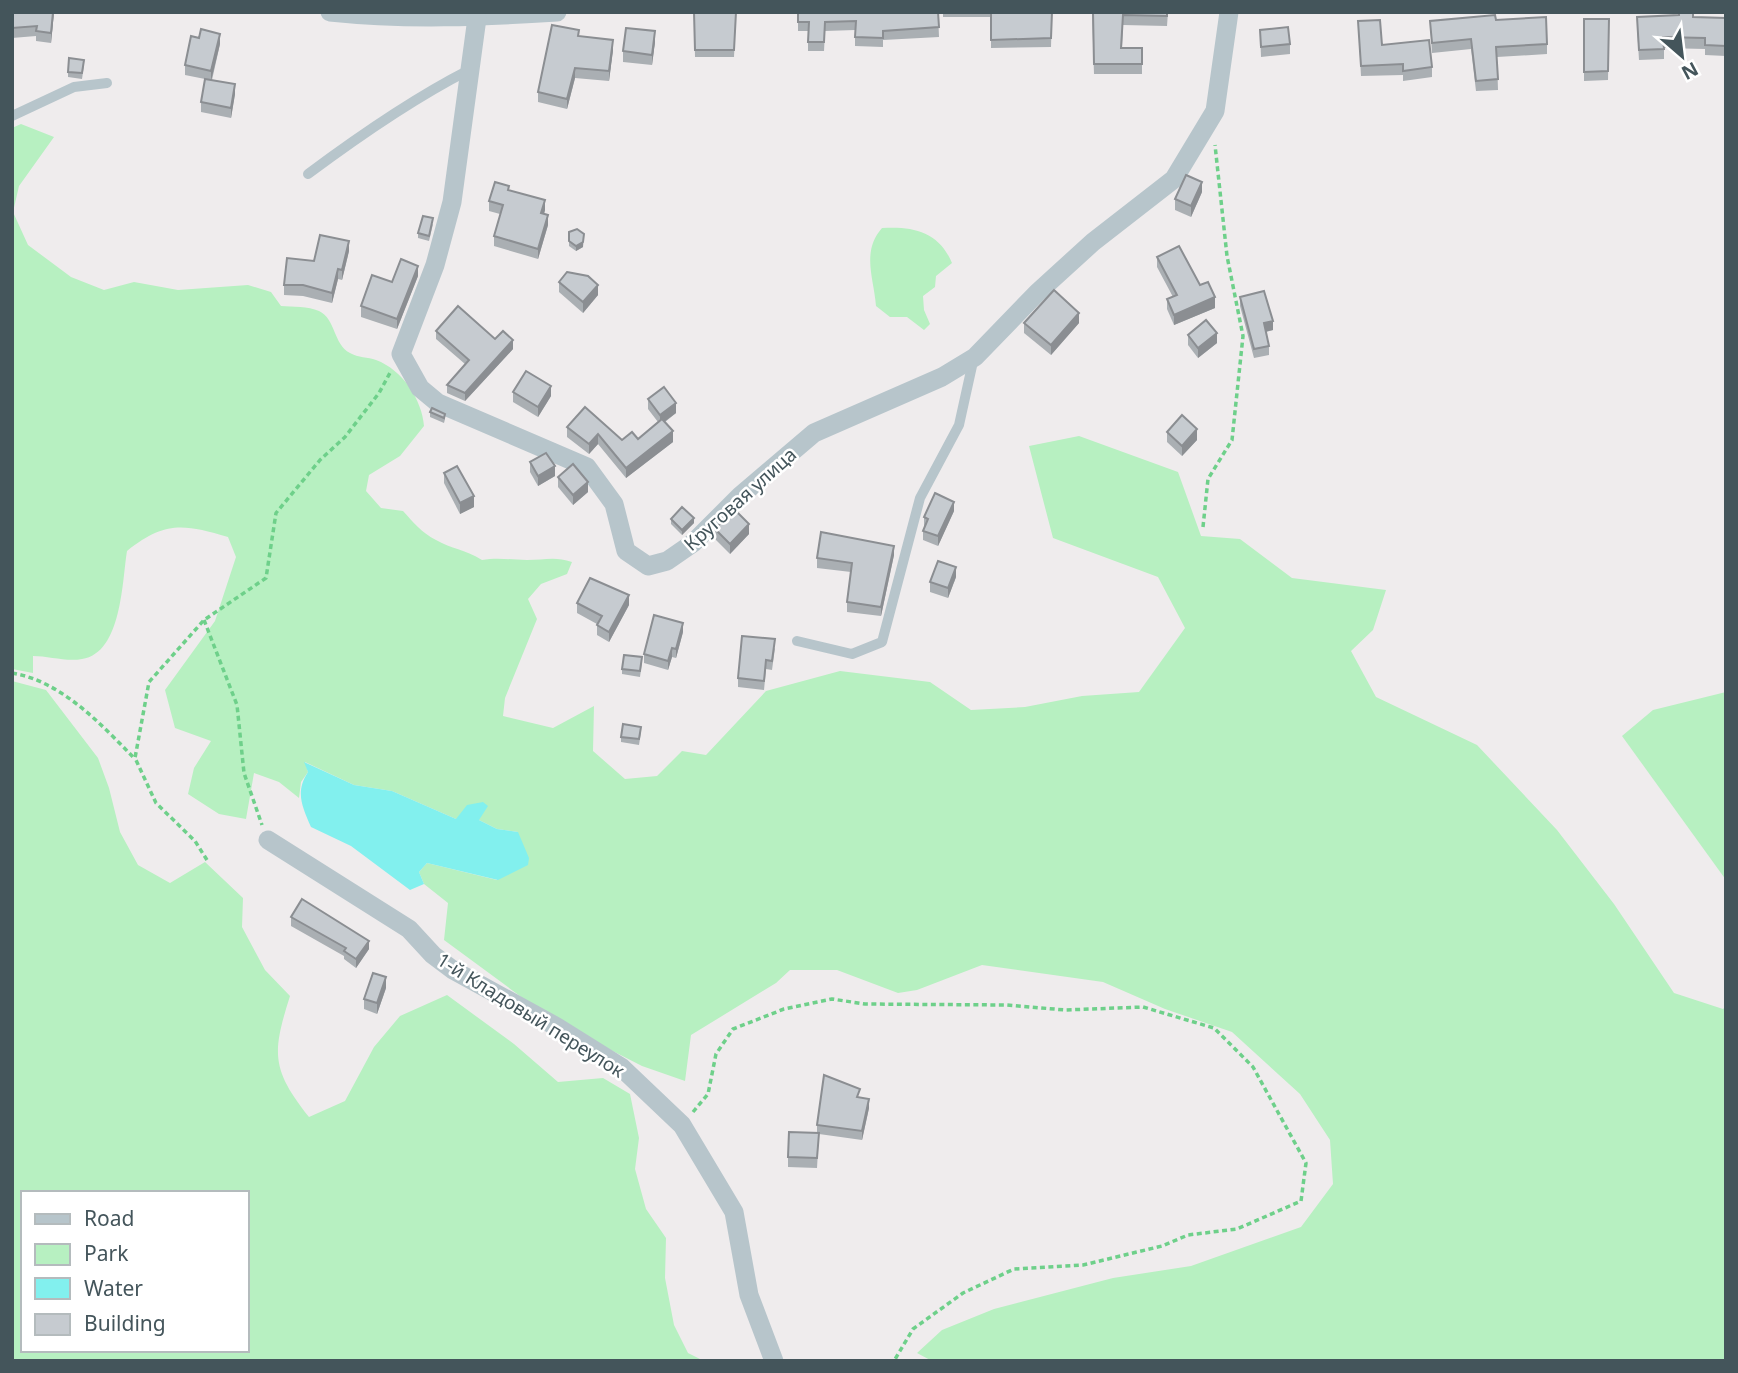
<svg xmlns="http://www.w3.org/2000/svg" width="1738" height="1373" font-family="'Noto Sans',sans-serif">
<rect width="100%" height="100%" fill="#efeced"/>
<g fill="#b7f0c1" fill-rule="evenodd">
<path d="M 21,124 L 54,137 L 19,186 L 13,212 L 28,245 L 71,277 L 104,290 L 134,282 L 178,290 L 248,285 L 271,292 L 281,306 C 293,307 308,306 319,311 C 336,319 333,344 350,353 C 358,358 368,357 376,360 C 403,370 422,400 424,426 L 400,456 L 369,475 L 366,491 L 381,508 L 403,511 C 413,522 422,533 436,540 C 452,549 464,549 482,560 C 498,557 511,560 527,560 C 544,560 555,556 572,562 L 567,574 L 541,584 L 528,599 L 537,619 L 505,698 L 503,716 L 553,728 L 594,706 L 593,751 L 625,779 L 657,776 L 682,751 L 706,755 L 766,691 L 840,671 L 930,682 L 971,710 L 1025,707 L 1082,696 L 1139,692 L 1185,628 L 1158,577 L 1053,538 L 1029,446 L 1079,436 L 1178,472 L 1201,536 L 1240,539 L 1292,578 L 1386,590 L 1373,630 L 1351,651 L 1376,697 L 1477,745 L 1557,830 L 1614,904 L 1674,993 L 1723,1009 L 1726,1006 L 1726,1361 L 932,1361 L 917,1353 L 942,1330 L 994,1309 L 1113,1278 L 1191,1266 L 1301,1227 L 1333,1184 L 1330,1140 L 1300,1094 L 1232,1032 L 1165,1009 L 1103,982 L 982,965 L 917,990 L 898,993 L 837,970 L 790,970 L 776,983 L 691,1035 L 685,1081 L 642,1066 L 554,1021 L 444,940 L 448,903 L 424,884 L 419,872 L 427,863 L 497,880 L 518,832 L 497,829 L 479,820 L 456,819 L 392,791 L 354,785 L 305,762 L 308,772 L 301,782 L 299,798 L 279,782 L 254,773 L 246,819 L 219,814 L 188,794 L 194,768 L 211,741 L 175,728 L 165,690 L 215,621 L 236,557 L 228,537 C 183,524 165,521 127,551 C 122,581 122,653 82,659 C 67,662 48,656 33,656 L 33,673 L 12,669 L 12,128 Z"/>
<path d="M 882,228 C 914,226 939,232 952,263 L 936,276 L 935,287 L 923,296 L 924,310 L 930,324 L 924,330 L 907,317 L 890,317 L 876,306 C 874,278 861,252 882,228 Z"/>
<path d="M 12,681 L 46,690 L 98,758 L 109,788 L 120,832 L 138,865 L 170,883 L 205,862 L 243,898 L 242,927 L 265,970 L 290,996 C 272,1053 271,1069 309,1117 L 345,1101 L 374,1047 L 400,1016 L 447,995 L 514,1044 L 558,1082 L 603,1078 L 630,1094 L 639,1138 L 635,1169 L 646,1209 L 666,1238 L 665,1278 L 674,1325 L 688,1353 L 704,1361 L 12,1361 ZM 23,1193 L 247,1193 L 247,1350 L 23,1350 Z"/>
<polygon points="1726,692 1726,880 1622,736 1653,710"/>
</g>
<path fill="#82f0ee" d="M 304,762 L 354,785 L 392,791 L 456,819 L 467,805 L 483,802 L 488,806 L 479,820 L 497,829 L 518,832 L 529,858 L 528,865 L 498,880 L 427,863 L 419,872 L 424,884 L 410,890 L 351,846 L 311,827 C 302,806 295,792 308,772 Z"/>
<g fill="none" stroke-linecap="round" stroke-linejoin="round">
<g stroke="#6ed08a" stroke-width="3.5" stroke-dasharray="5 3.5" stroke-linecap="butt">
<polyline points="1203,527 1208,479 1232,440 1243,336 1227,256 1215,145"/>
<polyline points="204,620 237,705 244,773 262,825"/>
<path d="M 12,673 C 61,681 101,724 134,758"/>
<polyline points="207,860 195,841 156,803 135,758 149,682 204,620 266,578 276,513 320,460 345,437 379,393 391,371"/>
<polyline points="693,1112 708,1094 716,1054 733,1029 784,1009 832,999 865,1004 1007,1005 1065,1010 1143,1007 1214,1028 1253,1067 1306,1163 1301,1201 1237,1229 1188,1235 1162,1246 1083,1265 1014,1269 963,1293 913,1329 894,1361"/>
</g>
<g stroke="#b7c5cb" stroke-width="10">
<polyline points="12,116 74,87 107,83"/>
<path d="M 308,174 C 359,136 412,99 469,70"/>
<polyline points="797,641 852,654 882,642 920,498 959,425 974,357"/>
</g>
<g stroke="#b7c5cb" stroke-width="19">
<path d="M 330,12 C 406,20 481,17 557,12"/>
<polyline points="477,18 452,202 435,265 401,354 420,388 438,403 587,467 614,504 626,551 648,566 667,561 693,543 740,496 814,433 942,377 975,357 1037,293 1093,242 1174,179 1215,111 1229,12"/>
<polyline points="268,840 409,929 433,955 453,970 557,1027 621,1067 682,1125 734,1212 749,1295 774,1361"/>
</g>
</g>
<g fill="#aaafb3">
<polygon points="12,12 54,12 51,43 36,41 36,36 12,38"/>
<polygon points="694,12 736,12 734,57 695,57"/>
<polygon points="798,12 938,12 939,37 883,40 883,47 855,46 855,30 825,31 824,51 808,51 808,31 798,31"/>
<polygon points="943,12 1052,12 1051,47 991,48 991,17 943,17"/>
<polygon points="1092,12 1168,12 1167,26 1123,25 1122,48 1142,48 1142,74 1094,74"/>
<polygon points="1693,17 1726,18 1726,56 1705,55 1705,49 1664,48 1664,59 1639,60 1637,27"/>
<polygon points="1584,19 1609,19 1608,80 1584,81"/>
<polygon points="1496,20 1547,44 1547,54 1497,57 1498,90 1476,91 1471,49 1432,53 1430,21"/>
<polygon points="1358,21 1382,45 1432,67 1432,77 1403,81 1403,75 1361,76"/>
<polygon points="1260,30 1290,44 1290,54 1261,57"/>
<polygon points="579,36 613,50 609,81 575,78 567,109 538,102 538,92"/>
<polygon points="655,42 652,65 623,62 623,51"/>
<polygon points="220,44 212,80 235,94 231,118 201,112 201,102 205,79 185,75 185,65"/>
<polygon points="84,65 82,79 68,77 68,72"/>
<polygon points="509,190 545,210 544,214 548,225 538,259 494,246 494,236 500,214 489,211 489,201"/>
<polygon points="1202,192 1191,217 1175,210 1175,199"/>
<polygon points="433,224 429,241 418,238 418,233"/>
<polygon points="569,241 583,247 576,251 569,246"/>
<polygon points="349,251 342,280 338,279 332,303 303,296 284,295 284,285 314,261"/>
<polygon points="1157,257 1200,285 1215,308 1174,325 1167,309 1167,299 1173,297 1157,267"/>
<polygon points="418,276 397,329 361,317 361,306 392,282"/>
<polygon points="559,282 598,295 583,313 559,292"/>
<polygon points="1240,297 1273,330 1266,332 1269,346 1269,355 1254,358 1240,306"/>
<polygon points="1024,323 1079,323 1051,355 1024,333"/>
<polygon points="436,331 495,339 513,349 465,401 447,393 447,385 465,364 436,339"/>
<polygon points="1188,335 1217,343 1198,358 1188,345"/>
<polygon points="513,392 551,396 538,417 513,402"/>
<polygon points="648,399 676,413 665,422 673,442 626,478 598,444 589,454 567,437 567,427 622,440 638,439 658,422 648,409"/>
<polygon points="430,412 445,414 445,419 444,423 430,417"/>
<polygon points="1167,432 1197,440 1182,456 1167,442"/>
<polygon points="530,462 555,476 538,486 530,472"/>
<polygon points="444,473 474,507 460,514 444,483"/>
<polygon points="558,477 588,492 573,505 558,487"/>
<polygon points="954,511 938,546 923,540 923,531 925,527 924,526 924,517"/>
<polygon points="671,519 694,523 682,535 671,524"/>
<polygon points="715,529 749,534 730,554 715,539"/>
<polygon points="894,555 881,616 847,612 847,602 851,572 817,568 817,558"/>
<polygon points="956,577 948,598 930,592 930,582"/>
<polygon points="577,603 629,605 609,642 597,635 597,624 577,613"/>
<polygon points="683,632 676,658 672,657 668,670 644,663 644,654"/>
<polygon points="775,648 772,670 766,669 764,690 738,687 738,678"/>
<polygon points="642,662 640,677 622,674 622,669"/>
<polygon points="641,732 639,745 621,742 621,737"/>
<polygon points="291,917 369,949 356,968 344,959 344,956 291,926"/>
<polygon points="386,988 377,1014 364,1009 364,999"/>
<polygon points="860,1097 869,1108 862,1140 819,1134 817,1168 788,1167 788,1157 817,1133 817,1125"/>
</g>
<g fill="#8b8e92">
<polygon points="53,12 54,12 51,43 51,33"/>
<polygon points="655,31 655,42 652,65 652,55"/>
<polygon points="220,34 220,44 211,81 211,71"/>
<polygon points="613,40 613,50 609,81 609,71"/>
<polygon points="575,68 575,78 567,109 567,99"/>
<polygon points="235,84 235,94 231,118 231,108"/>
<polygon points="1202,182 1202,192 1191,217 1191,206"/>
<polygon points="545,200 545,210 541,224 541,213"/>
<polygon points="548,215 548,225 538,259 538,249"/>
<polygon points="584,234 583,247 576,251 576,246"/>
<polygon points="349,241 349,251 342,280 342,270"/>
<polygon points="418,266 418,276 397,329 397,319"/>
<polygon points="338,269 338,279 332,303 332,293"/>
<polygon points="598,285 598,295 583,313 583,302"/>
<polygon points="1215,297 1215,308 1174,325 1174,315"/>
<polygon points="1079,313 1079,323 1051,355 1051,345"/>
<polygon points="1273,321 1273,330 1264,332 1264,323"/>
<polygon points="1217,333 1217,343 1198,358 1198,348"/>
<polygon points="513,340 513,349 465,401 465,393"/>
<polygon points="551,386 551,396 538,417 538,407"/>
<polygon points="676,403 676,413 660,425 660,415"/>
<polygon points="1197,429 1197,440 1182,456 1182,446"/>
<polygon points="673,431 673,442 626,478 626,468"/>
<polygon points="598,434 598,444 589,454 589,444"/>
<polygon points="555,466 555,476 538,486 538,476"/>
<polygon points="588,482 588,492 573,505 573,495"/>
<polygon points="474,496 474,507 460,514 460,503"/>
<polygon points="954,502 954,511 938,546 938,536"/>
<polygon points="694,518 694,523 682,535 682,530"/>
<polygon points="749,524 749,534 730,554 730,544"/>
<polygon points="894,546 894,555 881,616 881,607"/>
<polygon points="956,567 956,577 948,598 948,588"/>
<polygon points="629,595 629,605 609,642 609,632"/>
<polygon points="683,623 683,632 676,658 676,649"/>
<polygon points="672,648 672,657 668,670 668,661"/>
<polygon points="369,941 369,949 356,968 356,959"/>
<polygon points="386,977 386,988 377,1014 377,1003"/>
<polygon points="869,1099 869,1108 862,1140 862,1131"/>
</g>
<g fill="#c6cbd0" stroke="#8b8e92" stroke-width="2">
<polygon points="12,12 53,12 51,33 36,31 37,26 12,28"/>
<polygon points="694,12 736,12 734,50 695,50"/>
<polygon points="798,12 938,12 939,27 883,31 883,38 855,37 856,21 825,22 824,42 808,42 809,22 798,22"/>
<polygon points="991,12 1052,12 1051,38 991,40"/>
<polygon points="1093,12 1167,12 1167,16 1123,15 1121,48 1142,48 1142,64 1094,64"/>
<polygon points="1679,12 1693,12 1693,17 1726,18 1726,46 1705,45 1705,38 1663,37 1664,49 1639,50 1637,17 1679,15"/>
<polygon points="1495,15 1496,20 1546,17 1547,44 1496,47 1498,79 1476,81 1471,39 1432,43 1430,21"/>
<polygon points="1584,19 1609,19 1608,71 1584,72"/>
<polygon points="1380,20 1382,45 1429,40 1432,67 1403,71 1403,64 1361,66 1358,21"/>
<polygon points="552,25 579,30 578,36 613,40 609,71 575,68 567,99 538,92"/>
<polygon points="1288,27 1290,44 1261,47 1260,30"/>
<polygon points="626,28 655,31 652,55 623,51"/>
<polygon points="201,29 220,34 211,71 185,65 191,36 199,38"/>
<polygon points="69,58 84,60 82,73 68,72"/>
<polygon points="205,79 235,84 231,108 201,102"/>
<polygon points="1186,175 1202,182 1191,206 1175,199"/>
<polygon points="495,182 509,186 508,190 545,200 541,213 548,215 538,249 494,236 503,205 489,201"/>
<polygon points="423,216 433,218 429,236 418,233"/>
<polygon points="577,229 584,234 583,242 576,246 569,241 569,232"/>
<polygon points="320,235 349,241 342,270 338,269 332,293 303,285 284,285 287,258 314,261"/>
<polygon points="1179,246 1200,285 1208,282 1215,297 1174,315 1167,299 1177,295 1157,257"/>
<polygon points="401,259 418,266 397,319 361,306 372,275 392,282"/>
<polygon points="567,272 588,276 598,285 583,302 559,282"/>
<polygon points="1054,290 1079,313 1051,345 1024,323"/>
<polygon points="1264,291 1273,321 1264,323 1269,346 1254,349 1240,297"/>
<polygon points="458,306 495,339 503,331 513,340 465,393 447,385 469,360 436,331"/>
<polygon points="1206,320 1217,333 1198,348 1188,335"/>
<polygon points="526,371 551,386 538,407 513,392"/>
<polygon points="664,387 676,403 660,415 648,399"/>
<polygon points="585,407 622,440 632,432 638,439 662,419 673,431 626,468 598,434 589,444 567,427"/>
<polygon points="432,408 445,414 444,418 430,412"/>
<polygon points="1182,415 1197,429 1182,446 1167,432"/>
<polygon points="546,453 555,466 538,476 530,462"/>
<polygon points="573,464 588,482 573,495 558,477"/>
<polygon points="457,466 474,496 460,503 444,473"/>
<polygon points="935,493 954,502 938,536 923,531 928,519 924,517"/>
<polygon points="682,507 694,518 682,530 671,519"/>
<polygon points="734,509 749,524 730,544 715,529"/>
<polygon points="821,532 894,546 881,607 847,602 852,563 817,558"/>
<polygon points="938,561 956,567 948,588 930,582"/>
<polygon points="590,578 629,595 609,632 597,625 602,616 577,603"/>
<polygon points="654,615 683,623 676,649 672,648 668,661 644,654"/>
<polygon points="742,636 775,639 772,661 766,660 764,681 738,678"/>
<polygon points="624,655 642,657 640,671 622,669"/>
<polygon points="623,724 641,727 639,739 621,737"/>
<polygon points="302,899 369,941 356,959 344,951 346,948 291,917"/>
<polygon points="373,973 386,977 377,1003 364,999"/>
<polygon points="824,1075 860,1089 857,1097 869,1099 862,1131 817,1125"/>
<polygon points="789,1132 819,1133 817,1158 788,1157"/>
</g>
<g text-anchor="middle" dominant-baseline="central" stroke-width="5" stroke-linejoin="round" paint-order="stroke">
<g font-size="19" fill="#44555b" stroke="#fff">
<text transform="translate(740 499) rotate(-42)">Круговая улица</text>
<text transform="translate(531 1015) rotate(32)">1-й Кладовый переулок</text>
</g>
</g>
<rect width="1738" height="1373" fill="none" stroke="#44555b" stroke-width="28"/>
<rect x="21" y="1191" width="228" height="161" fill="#ffffff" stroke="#b4bbbd" stroke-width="2"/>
<rect x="35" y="1214" width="35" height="10" fill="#b7c5cb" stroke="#b4bbbd" stroke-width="2"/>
<text x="84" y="1226" font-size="21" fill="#44555b">Road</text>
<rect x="35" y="1244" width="35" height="21" fill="#b7f0c1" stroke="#b4bbbd" stroke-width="2"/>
<text x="84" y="1261" font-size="21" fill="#44555b">Park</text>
<rect x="35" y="1278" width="35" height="21" fill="#82f0ee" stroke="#b4bbbd" stroke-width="2"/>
<text x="84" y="1296" font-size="21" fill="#44555b">Water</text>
<rect x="35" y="1314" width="35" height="21" fill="#c6cbd0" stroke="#b4bbbd" stroke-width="2"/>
<text x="84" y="1331" font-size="21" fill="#44555b">Building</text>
<g transform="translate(1682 56) rotate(152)" stroke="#ffffff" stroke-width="5" paint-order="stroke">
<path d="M0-5L12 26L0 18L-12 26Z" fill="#44555b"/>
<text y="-10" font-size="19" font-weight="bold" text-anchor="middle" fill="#44555b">N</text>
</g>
</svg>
